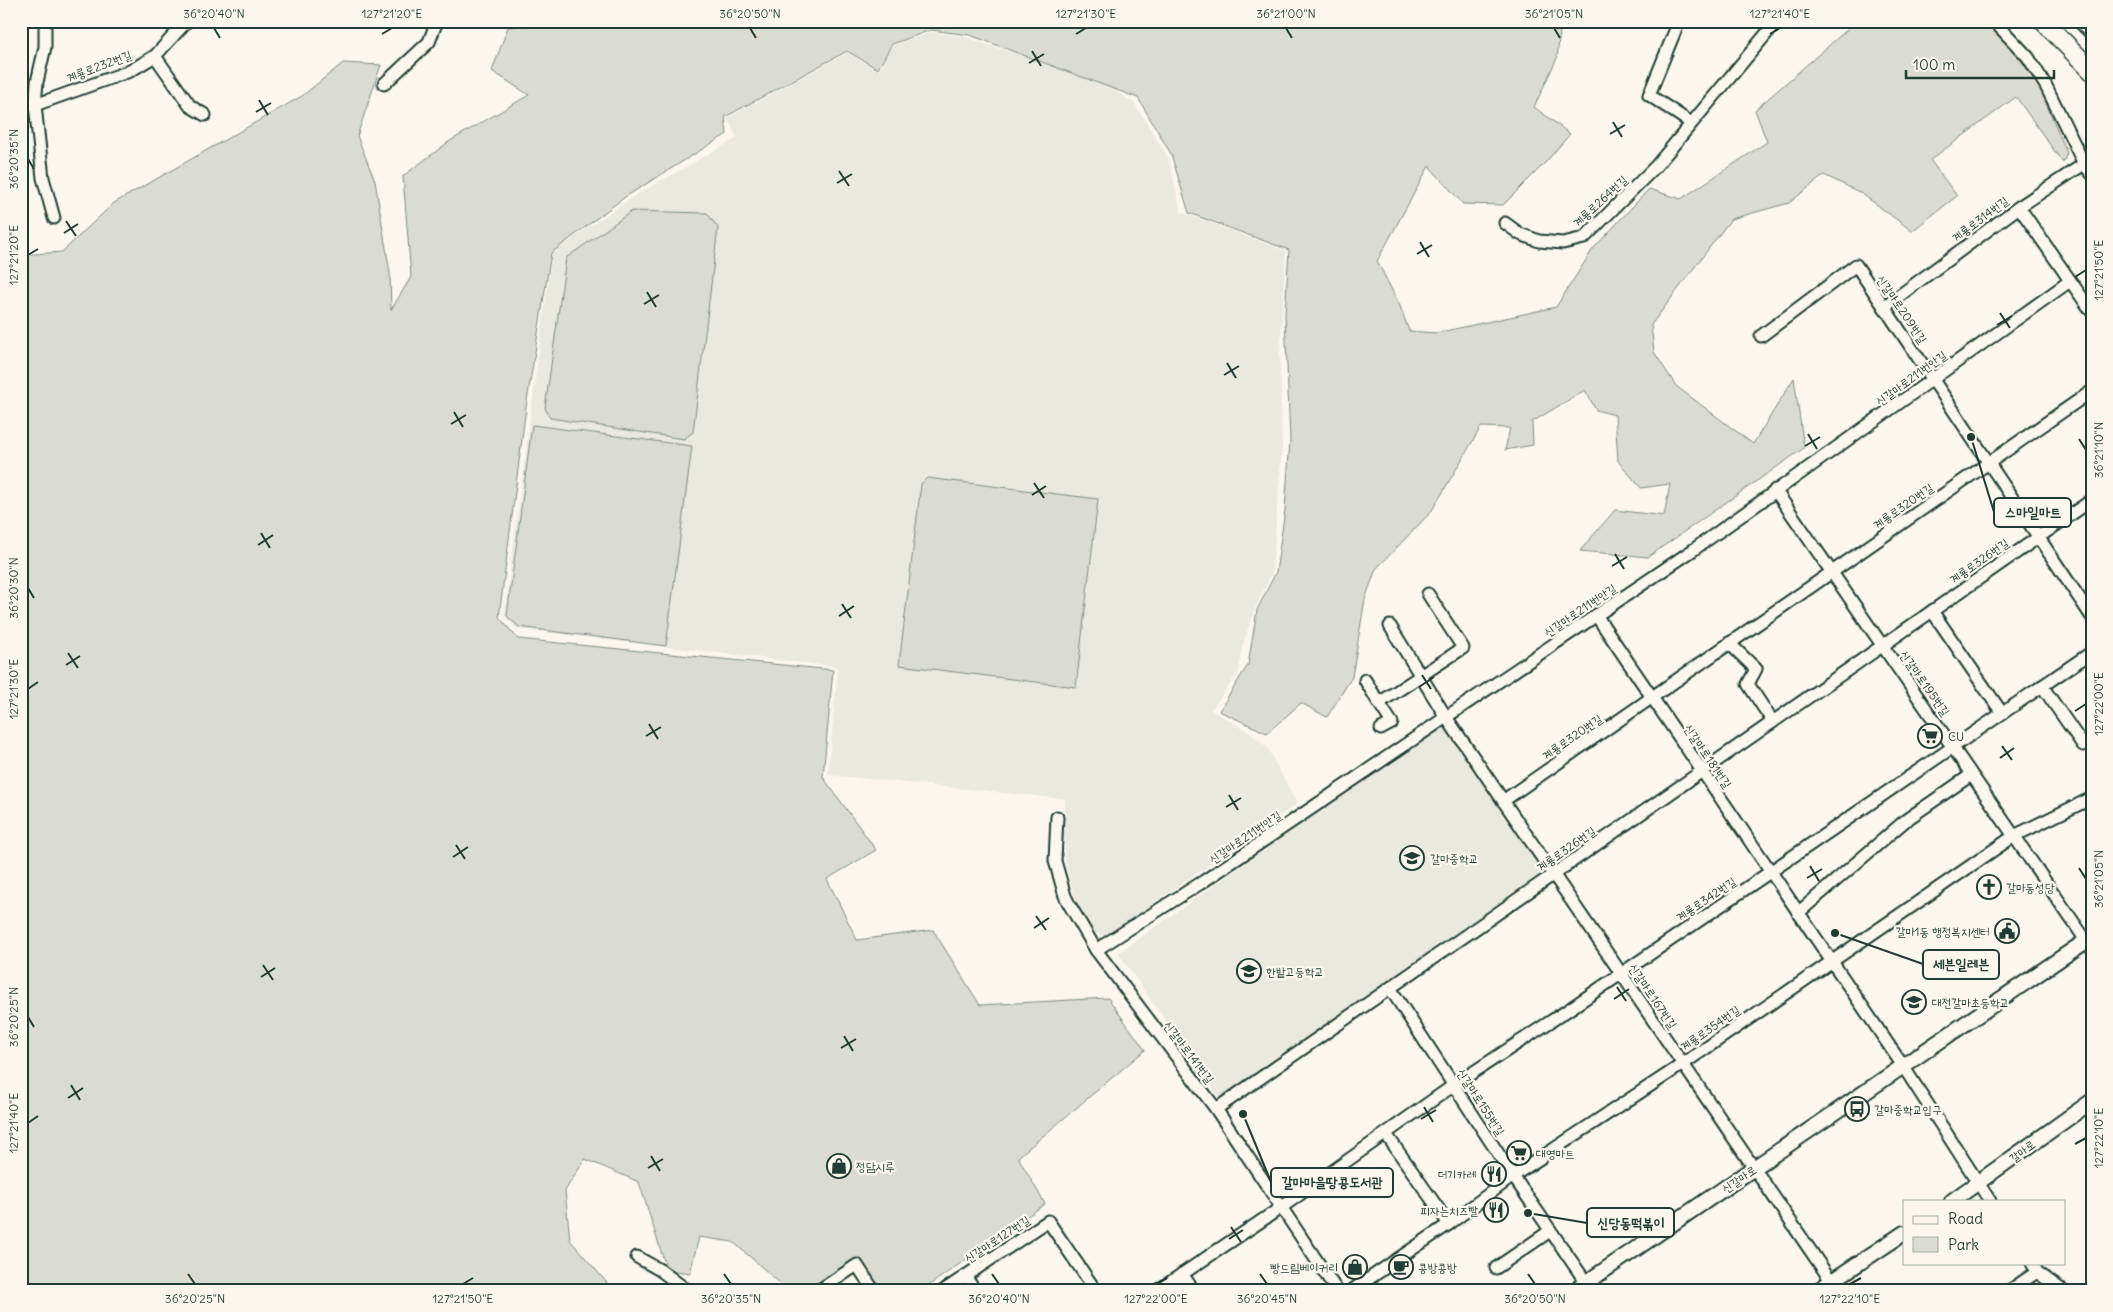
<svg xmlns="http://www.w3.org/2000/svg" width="2113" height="1312" font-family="Delius,'Poor Story',sans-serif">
<rect width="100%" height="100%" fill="#fbf7ec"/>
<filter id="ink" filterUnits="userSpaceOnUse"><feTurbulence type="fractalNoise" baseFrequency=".02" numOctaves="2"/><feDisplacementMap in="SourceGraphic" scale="10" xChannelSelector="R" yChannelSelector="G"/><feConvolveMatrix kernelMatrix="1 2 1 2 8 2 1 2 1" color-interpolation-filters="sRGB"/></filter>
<g filter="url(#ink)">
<g fill="#eae9de">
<polygon points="932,32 965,37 1000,49 1075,64 1135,104 1169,159 1181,212 1286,251 1280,352 1282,447 1272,572 1254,611 1242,648 1239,672 1211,710 1246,730 1267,747 1297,804 1106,936 1092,933 1077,904 1065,862 1065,799 828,775 838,667 517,629 504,617 552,252 634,196 737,138 727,118 847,53 879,71 893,45"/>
<polygon points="1444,724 1547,874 1221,1100 1118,953"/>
</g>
<g fill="#dbdcd1" stroke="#7d8c82">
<polygon points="556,21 1561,21 1557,58 1534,107 1570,134 1545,163 1503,205 1463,204 1429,166 1377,261 1400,306 1409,331 1436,333 1556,307 1593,249 1649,189 1681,199 1767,142 1755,110 1857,21 1984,21 2015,52 2038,84 2067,153 2063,163 2016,97 1930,160 1957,196 1912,231 1861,193 1824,175 1789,203 1731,219 1651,325 1654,352 1676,386 1753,444 1794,378 1804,448 1648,557 1580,551 1615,510 1664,516 1670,484 1641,488 1618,461 1615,415 1596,410 1585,390 1532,422 1533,445 1505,450 1510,428 1481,427 1431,512 1376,569 1365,599 1352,677 1327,717 1301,703 1267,733 1219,711 1248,665 1257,610 1276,572 1285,510 1290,440 1285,315 1289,250 1189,213 1171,154 1138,98 970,35 931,30 892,44 878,69 847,51 725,117 727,134 625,197 551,253 526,407 499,617 518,639 833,670 823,777 876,850 827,879 857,940 933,930 980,1005 1108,998 1145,1050 1018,1157 1045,1204 921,1291 882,1291 858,1258 803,1291 789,1291 733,1242 699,1237 690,1273 667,1270 639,1182 585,1159 565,1191 570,1240 614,1291 21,1291 21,255 62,252 114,203 302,96 343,63 381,65 357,136 375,181 390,273 391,310 411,277 403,176 450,141 529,95 492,71 508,27 556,24"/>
<polygon points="632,211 707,213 718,228 693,432 684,439 550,418 545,408 566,258"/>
<polygon points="532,425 692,446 666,646 519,627 507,616"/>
<polygon points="927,478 1098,499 1076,687 899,665 921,484"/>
</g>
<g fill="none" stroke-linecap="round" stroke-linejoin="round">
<defs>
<g id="minor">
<polyline points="45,21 45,47 37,82 35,105 43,178 54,218"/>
<polyline points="1679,21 1649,95 1691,123"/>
<polyline points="1994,21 2028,57 2046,86 2084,164 2092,174"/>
<polyline points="155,56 190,106 205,115"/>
<polyline points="384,84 429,42 437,21"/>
<polyline points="35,105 130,71 155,56 187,21"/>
<polyline points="2019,207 2092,312"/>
<polyline points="1505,223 1520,234 1539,241 1563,243 1584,238 1656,166 1777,21"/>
<polyline points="1884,307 2019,207 2084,164"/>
<polyline points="1761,336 1856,265 2092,617"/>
<polyline points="1775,490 2092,949"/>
<polyline points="1932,611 2002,713"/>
<polyline points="1596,615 1903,1066 1990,1201"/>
<polyline points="1390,626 1446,717 1838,1291"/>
<polyline points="1729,643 1756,669 1748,684 1773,722"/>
<polyline points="1365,680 1379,703"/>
<polyline points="2042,686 2083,745 2092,739"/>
<polyline points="1381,729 1392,723 1379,703 1463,648 1428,594"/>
<polyline points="1503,801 2092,391"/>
<polyline points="1057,817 1055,861 1065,896 1069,904 1096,950 1216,1109 1337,1291"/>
<polyline points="1798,913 1906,820 1971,775"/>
<polyline points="1096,950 1204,881 1693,550 2070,281"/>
<polyline points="1390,988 1513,1176 1592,1291"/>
<polyline points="1216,1109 2092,500"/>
<polyline points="1386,1134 1449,1224"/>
<polyline points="637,1257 660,1270 688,1291"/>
<polyline points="2032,1263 2037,1272 2063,1291"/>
<polyline points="1496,1268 1550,1231"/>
<polyline points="1182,1274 1194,1291"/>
<polyline points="965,1276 975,1291"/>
<polyline points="818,1291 857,1265 874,1291"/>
<polyline points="943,1291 1048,1221 1096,1291"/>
<polyline points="1157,1291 1282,1207 1454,1085 1568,1010 2092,652"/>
<polyline points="1351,1291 1449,1224 1513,1176 1683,1064 2014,836 2092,798"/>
<polyline points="2009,1291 2037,1272"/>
</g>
<g id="tertiary">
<polyline points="1952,1201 2092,1101"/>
<polyline points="1574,1291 2086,941 2092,939"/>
<polyline points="1817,1291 1904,1233"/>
</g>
<g id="primary">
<polyline points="2043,21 2092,71"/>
<polyline points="2083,21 2092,30"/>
</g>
</defs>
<use href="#minor" stroke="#1f3d34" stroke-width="15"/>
<use href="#tertiary" stroke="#1f3d34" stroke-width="18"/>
<use href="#primary" stroke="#1f3d34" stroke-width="21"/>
<use href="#minor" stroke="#fbf7ec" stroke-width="11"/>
<use href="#tertiary" stroke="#fbf7ec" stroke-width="14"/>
<use href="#primary" stroke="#fbf7ec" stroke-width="18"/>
</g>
</g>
<path fill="none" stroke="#1f3d34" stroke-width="2" d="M 214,28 L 220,38M 750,28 L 756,38M 1286,28 L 1292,38M 1554,28 L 1560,38M 382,34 L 392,28M 1076,34 L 1086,28M 1770,34 L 1780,28M 1032,51 L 1041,66M 1029,63 L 1044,54M 259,100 L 268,115M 256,112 L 271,103M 1613,122 L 1622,137M 1610,134 L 1625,125M 28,159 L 34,169M 839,171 L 849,186M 837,183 L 852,174M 66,221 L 76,236M 64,233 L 78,224M 1420,242 L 1429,257M 1417,254 L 1432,245M 28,255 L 38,249M 2075,277 L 2086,270M 647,292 L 656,307M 644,304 L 659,295M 2000,313 L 2010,328M 1997,325 L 2012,316M 1227,363 L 1236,378M 1224,375 L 1239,366M 454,412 L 463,427M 451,424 L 466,415M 1808,434 L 1817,449M 2079,439 L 2086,450M 1805,446 L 1820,437M 1034,483 L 1044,498M 1032,495 L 1046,486M 261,533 L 270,548M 258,545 L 273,535M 1615,554 L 1624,569M 1612,566 L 1627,557M 28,588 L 34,598M 842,604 L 851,618M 839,616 L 854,606M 68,653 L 78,668M 66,665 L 80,656M 1422,675 L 1431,689M 1419,687 L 1434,677M 28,689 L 38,682M 2075,711 L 2086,704M 649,724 L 658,739M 646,736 L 661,727M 2002,746 L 2012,760M 2000,758 L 2014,748M 1229,795 L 1238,810M 1226,807 L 1241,798M 456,845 L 465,859M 453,857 L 468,847M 1810,866 L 1819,881M 2079,868 L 2086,879M 1807,878 L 1822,869M 1036,916 L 1046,930M 1034,928 L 1049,918M 263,965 L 273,980M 261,977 L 275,968M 1617,987 L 1626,1001M 1614,999 L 1629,989M 28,1017 L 34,1027M 844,1036 L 853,1051M 841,1048 L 856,1039M 71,1085 L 80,1100M 68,1098 L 83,1088M 1424,1107 L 1433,1122M 1421,1119 L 1436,1110M 28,1123 L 38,1116M 2075,1144 L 2086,1138M 651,1156 L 660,1171M 648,1168 L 663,1159M 1231,1227 L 1241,1242M 1229,1239 L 1243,1230M 188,1274 L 195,1284M 724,1274 L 731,1284M 992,1274 L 999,1284M 1260,1274 L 1267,1284M 1528,1274 L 1535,1284M 463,1284 L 473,1278M 1156,1284 L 1167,1278M 1850,1284 L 1861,1278"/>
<defs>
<symbol id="supermarket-ring" viewBox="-11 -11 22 22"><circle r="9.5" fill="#fbf7ec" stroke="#1f3d34" stroke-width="1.5"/><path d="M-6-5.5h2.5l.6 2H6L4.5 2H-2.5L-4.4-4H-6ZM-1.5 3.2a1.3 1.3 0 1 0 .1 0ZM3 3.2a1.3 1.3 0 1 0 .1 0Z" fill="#1f3d34"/></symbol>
<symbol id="school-ring" viewBox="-11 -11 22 22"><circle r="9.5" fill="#fbf7ec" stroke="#1f3d34" stroke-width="1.5"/><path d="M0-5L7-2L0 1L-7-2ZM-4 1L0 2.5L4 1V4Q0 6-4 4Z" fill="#1f3d34"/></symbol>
<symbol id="church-ring" viewBox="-11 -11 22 22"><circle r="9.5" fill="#fbf7ec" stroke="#1f3d34" stroke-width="1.5"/><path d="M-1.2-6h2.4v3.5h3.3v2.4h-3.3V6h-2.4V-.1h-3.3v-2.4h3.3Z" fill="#1f3d34"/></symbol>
<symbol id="civic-ring" viewBox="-11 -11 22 22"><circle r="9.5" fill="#fbf7ec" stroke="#1f3d34" stroke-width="1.5"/><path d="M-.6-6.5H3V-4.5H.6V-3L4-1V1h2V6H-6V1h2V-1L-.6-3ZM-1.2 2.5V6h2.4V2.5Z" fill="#1f3d34"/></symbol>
<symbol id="bus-ring" viewBox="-11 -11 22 22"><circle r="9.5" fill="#fbf7ec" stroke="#1f3d34" stroke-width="1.5"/><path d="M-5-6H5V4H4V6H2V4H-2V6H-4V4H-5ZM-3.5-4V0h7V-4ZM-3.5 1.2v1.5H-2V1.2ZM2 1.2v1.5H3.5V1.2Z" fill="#1f3d34"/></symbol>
<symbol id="shop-ring" viewBox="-11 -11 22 22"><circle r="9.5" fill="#fbf7ec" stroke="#1f3d34" stroke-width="1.5"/><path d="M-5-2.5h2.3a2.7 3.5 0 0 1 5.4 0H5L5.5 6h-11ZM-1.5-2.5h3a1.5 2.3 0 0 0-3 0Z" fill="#1f3d34"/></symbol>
<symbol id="restaurant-ring" viewBox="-11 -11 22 22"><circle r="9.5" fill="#fbf7ec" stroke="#1f3d34" stroke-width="1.5"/><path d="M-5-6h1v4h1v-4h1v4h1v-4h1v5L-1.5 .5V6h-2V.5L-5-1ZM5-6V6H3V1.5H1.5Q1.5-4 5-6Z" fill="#1f3d34"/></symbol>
<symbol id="cafe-ring" viewBox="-11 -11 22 22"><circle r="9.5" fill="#fbf7ec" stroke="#1f3d34" stroke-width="1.5"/><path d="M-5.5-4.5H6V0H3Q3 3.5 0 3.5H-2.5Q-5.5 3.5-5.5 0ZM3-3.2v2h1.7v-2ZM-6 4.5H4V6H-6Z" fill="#1f3d34"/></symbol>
</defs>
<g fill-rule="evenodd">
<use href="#supermarket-ring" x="1916" y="722" width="28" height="28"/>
<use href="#school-ring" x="1398" y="844" width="28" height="28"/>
<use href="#church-ring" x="1975" y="873" width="28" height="28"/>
<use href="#civic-ring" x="1993" y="917" width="28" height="28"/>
<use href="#school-ring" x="1235" y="957" width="28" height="28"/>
<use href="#school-ring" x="1900" y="988" width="28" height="28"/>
<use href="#bus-ring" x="1843" y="1095" width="28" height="28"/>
<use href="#supermarket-ring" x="1505" y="1139" width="28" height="28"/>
<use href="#shop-ring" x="825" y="1152" width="28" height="28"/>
<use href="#restaurant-ring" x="1480" y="1160" width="28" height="28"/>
<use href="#restaurant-ring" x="1482" y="1196" width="28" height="28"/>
<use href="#shop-ring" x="1341" y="1253" width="28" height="28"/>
<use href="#cafe-ring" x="1387" y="1253" width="28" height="28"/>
</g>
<g text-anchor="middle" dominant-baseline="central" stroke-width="4.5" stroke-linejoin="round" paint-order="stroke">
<g font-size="12" fill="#1f3d34" stroke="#fbf7ec">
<text transform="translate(99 66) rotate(-21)">계룡로232번길</text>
<text transform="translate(1600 201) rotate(-43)">계룡로264번길</text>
<text transform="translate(1980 219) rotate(-37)">계룡로314번길</text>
<text transform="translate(1902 309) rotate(56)">신갈마로209번길</text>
<text transform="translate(1911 378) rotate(-36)">신갈마로211번안길</text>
<text transform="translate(1903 506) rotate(-35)">계룡로320번길</text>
<text transform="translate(1979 561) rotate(-35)">계룡로326번길</text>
<text transform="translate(1580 610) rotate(-34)">신갈마로211번안길</text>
<text transform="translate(1925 683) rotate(55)">신갈마로195번길</text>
<text transform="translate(1572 737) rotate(-35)">계룡로320번길</text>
<text transform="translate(1708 756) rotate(56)">신갈마로181번길</text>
<text transform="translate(1245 837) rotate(-34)">신갈마로211번안길</text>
<text transform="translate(1566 849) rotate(-35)">계룡로326번길</text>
<text transform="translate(1706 899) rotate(-34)">계룡로342번길</text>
<text transform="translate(1653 996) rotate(56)">신갈마로167번길</text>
<text transform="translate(1710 1028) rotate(-35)">계룡로354번길</text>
<text transform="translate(1189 1052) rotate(53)">신갈마로141번길</text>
<text transform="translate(1481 1102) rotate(57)">신갈마로155번길</text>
<text transform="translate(2022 1151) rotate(-36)">갈마로</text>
<text transform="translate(1739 1179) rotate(-34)">신갈마로</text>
<text transform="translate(997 1239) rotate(-33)">신갈마로127번길</text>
</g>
<g font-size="12" fill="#1f3d34" stroke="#fbf7ec" text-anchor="start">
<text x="1948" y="736">CU</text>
<text x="1430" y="858">갈마중학교</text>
<text x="2006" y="887">갈마동성당</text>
<text x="1990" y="931" text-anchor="end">갈마1동 행정복지센터</text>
<text x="1266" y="971">한밭고등학교</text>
<text x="1932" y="1002">대전갈마초등학교</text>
<text x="1874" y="1109">갈마중학교입구</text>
<text x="1536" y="1153">대영마트</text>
<text x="856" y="1166">정담시루</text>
<text x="1476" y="1174" text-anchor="end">더기카레</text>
<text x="1478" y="1210" text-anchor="end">피자는치즈빨</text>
<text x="1338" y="1267" text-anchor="end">빵드림베이커리</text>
<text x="1418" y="1267">콩방콩방</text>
</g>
</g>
<path fill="none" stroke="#1f3d34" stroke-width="2" d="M1971 437L1994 512M1835 933L1923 964M1243 1114L1271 1182M1528 1213L1587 1223"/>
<g fill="#1f3d34" stroke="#fbf7ec" stroke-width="2">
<circle cx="1971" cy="437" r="5"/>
<circle cx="1835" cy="933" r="5"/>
<circle cx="1243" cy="1114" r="5"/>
<circle cx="1528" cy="1213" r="5"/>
</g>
<g fill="#fbf7ec" stroke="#1f3d34" stroke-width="2">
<rect x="1994" y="498" width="77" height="29" rx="5"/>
<rect x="1923" y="950" width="76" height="29" rx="5"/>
<rect x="1271" y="1168" width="122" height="29" rx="5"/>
<rect x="1587" y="1208" width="87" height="29" rx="5"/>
</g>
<g font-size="14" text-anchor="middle" font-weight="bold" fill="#1f3d34">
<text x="2033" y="517">스마일마트</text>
<text x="1961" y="969">세븐일레븐</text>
<text x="1332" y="1187">갈마마을땅콩도서관</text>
<text x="1631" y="1228">신당동떡볶이</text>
</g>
<rect width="2113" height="1312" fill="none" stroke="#fbf7ec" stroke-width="55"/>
<rect x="1903" y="1200" width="162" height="65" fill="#fbf7ec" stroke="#a3ada2"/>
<rect x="1913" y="1216" width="25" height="8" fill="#fbf7ec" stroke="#a3ada2"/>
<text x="1948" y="1224" font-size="15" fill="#1f3d34">Road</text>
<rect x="1913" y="1237" width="25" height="15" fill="#dbdcd1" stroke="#a3ada2"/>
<text x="1948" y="1250" font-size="15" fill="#1f3d34">Park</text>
<path d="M1906 70v8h148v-8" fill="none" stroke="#1f3d34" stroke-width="2.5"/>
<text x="1913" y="70" font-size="15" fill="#1f3d34" stroke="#fbf7ec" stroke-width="4" paint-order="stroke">100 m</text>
<rect x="28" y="28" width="2058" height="1256" fill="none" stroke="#1f3d34" stroke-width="2"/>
<g font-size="12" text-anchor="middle" fill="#1f3d34">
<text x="214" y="18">36°20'40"N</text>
<text x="392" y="18">127°21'20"E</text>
<text x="750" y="18">36°20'50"N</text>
<text x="1086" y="18">127°21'30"E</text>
<text x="1286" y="18">36°21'00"N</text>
<text x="1554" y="18">36°21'05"N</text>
<text x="1780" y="18">127°21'40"E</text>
<text transform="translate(14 159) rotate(-90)" y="4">36°20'35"N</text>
<text transform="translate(14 255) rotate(-90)" y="4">127°21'20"E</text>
<text transform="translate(2099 270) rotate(-90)" y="4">127°21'50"E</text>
<text transform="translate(2099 450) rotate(-90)" y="4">36°21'10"N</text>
<text transform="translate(14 588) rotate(-90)" y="4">36°20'30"N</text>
<text transform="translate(14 689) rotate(-90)" y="4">127°21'30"E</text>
<text transform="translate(2099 704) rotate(-90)" y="4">127°22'00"E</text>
<text transform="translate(2099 879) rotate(-90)" y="4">36°21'05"N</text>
<text transform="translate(14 1017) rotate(-90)" y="4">36°20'25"N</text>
<text transform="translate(14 1123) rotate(-90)" y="4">127°21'40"E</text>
<text transform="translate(2099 1138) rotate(-90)" y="4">127°22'10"E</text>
<text x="195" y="1303">36°20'25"N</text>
<text x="463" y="1303">127°21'50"E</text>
<text x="731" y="1303">36°20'35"N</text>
<text x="999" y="1303">36°20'40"N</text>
<text x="1156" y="1303">127°22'00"E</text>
<text x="1267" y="1303">36°20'45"N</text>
<text x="1535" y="1303">36°20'50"N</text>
<text x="1850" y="1303">127°22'10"E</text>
</g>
</svg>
